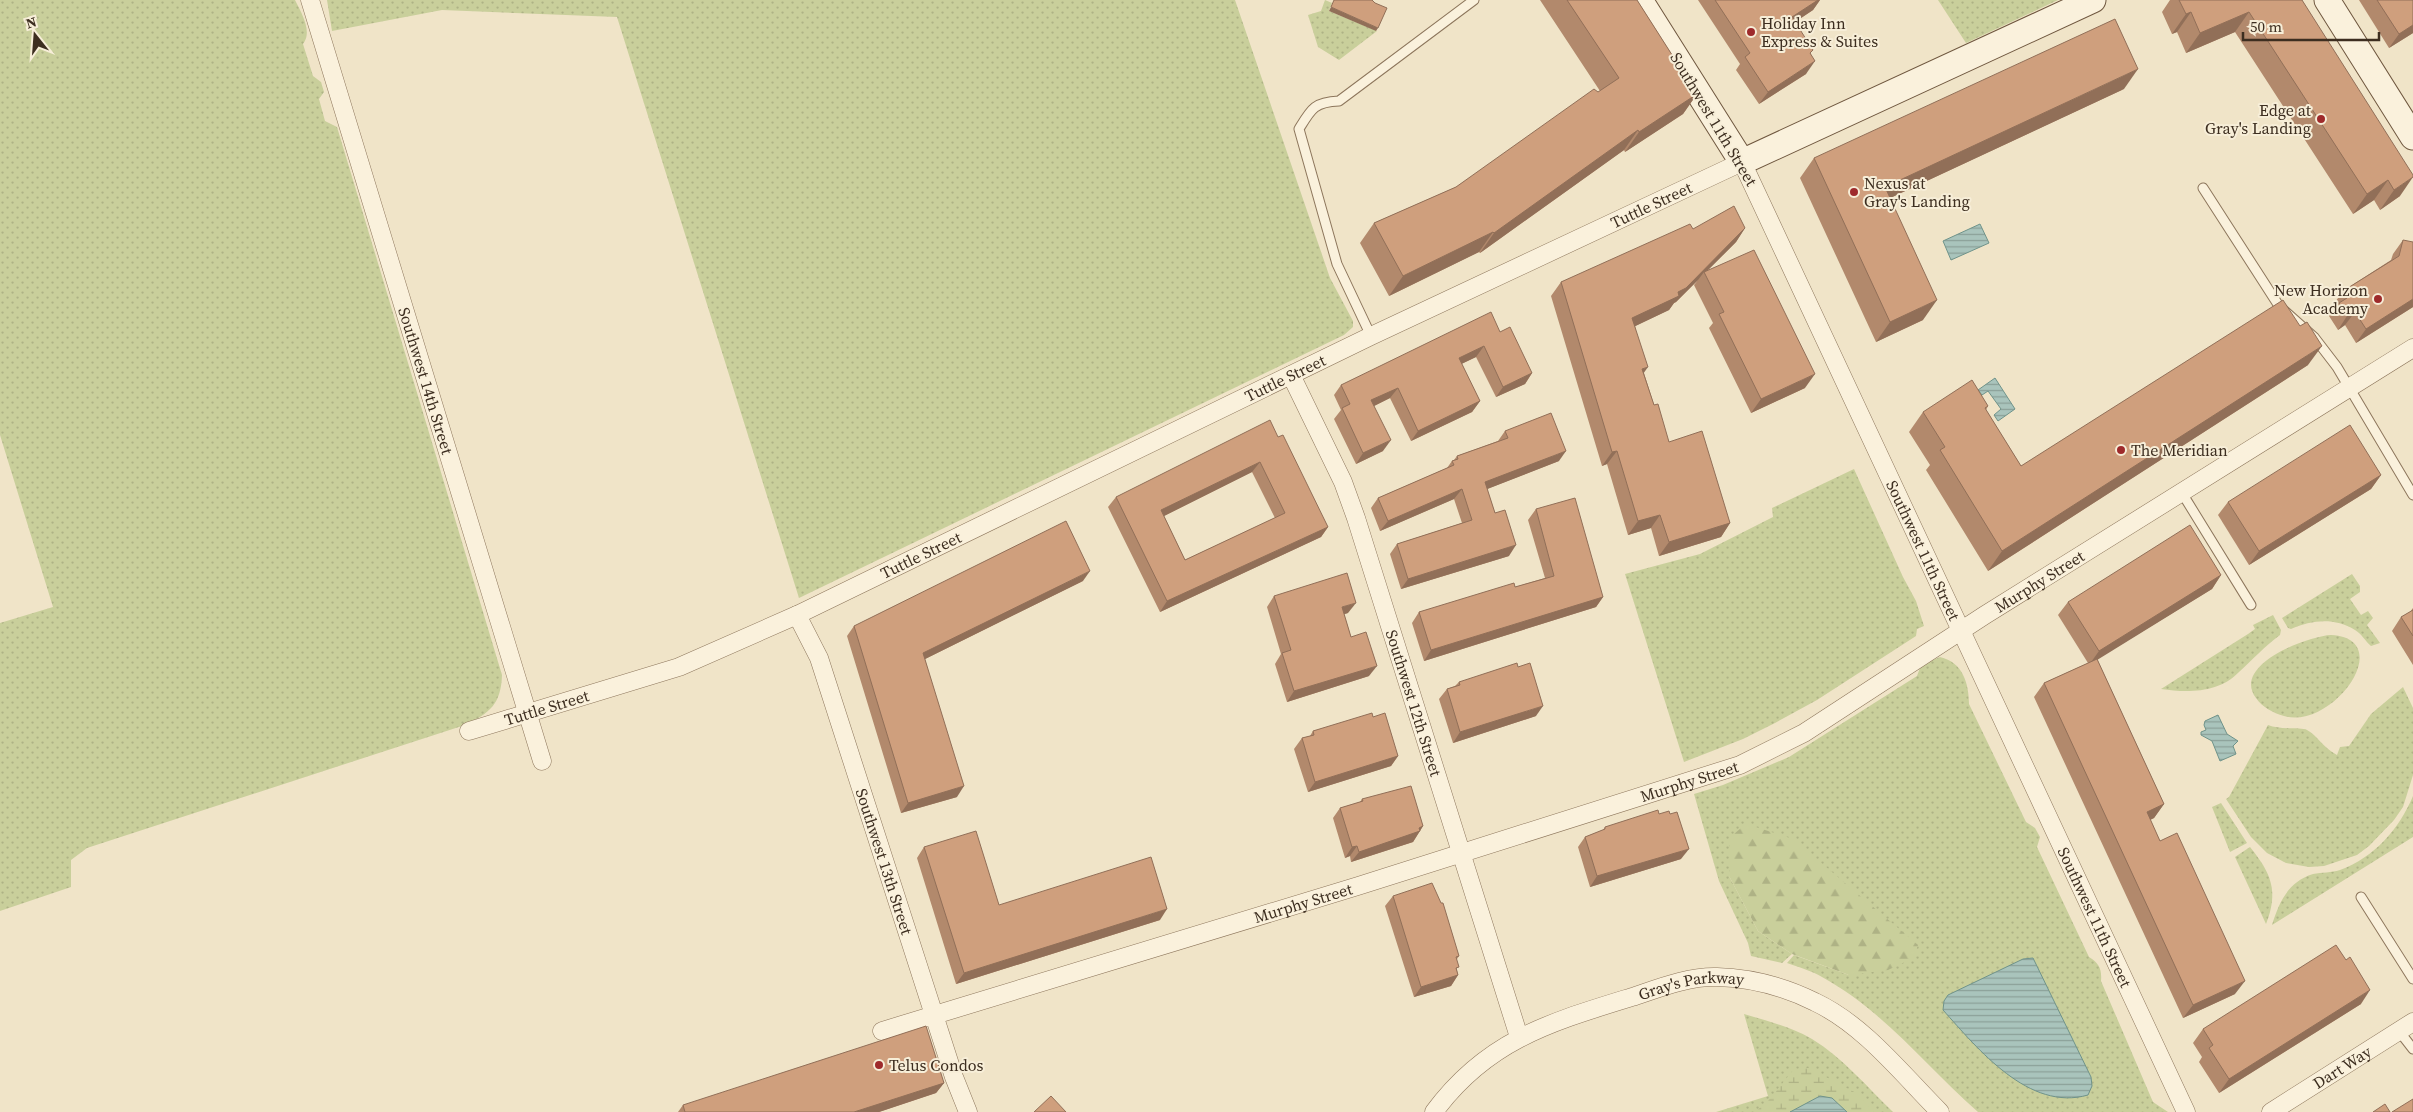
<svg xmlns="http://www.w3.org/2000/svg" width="2413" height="1112" font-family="'Source Serif 4',serif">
<defs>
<pattern id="green-dots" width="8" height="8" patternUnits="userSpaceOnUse" patternTransform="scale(1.25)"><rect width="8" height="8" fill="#c9cf9b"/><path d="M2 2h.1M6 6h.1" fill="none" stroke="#aeb285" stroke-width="1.8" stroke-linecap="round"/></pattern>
<pattern id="forest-firs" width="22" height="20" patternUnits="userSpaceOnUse" patternTransform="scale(1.25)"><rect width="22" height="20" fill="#c9cf9b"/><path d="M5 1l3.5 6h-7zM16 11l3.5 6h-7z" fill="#aeb285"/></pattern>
<pattern id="wetland-marsh" width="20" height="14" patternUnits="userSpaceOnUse" patternTransform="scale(1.25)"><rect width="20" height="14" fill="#c9cf9b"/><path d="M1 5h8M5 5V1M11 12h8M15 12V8" fill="none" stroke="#aeb285"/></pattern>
<pattern id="water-rules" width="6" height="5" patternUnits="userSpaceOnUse" patternTransform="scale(1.25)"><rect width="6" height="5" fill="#a9c4bc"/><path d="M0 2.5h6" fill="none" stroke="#8ba098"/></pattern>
</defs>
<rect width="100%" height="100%" fill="#f0e4c8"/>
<g fill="url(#green-dots)">
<path d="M 0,0 L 295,0 C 301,12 313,32 303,44 L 313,76 L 321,82 L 324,92 L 319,99 L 325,121 L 337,127 L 502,675 C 501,704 490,713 465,725 L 87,848 L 71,860 L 71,887 L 0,911 L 0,623 L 53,607 L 0,435 Z"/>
<polygon points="327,0 1235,0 1330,278 1353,321 1353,327 1344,335 799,598 617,17 442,10 332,31"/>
<polygon points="1325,0 1332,3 1329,11 1377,31 1339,60 1318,47 1308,15 1321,11"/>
<polygon points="1938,0 2058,0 1966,43"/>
<polygon points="1854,469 1903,577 1916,601 1924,626 1917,629 1916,636 1817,700 1775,723 1743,739 1684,762 1625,574 1700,554 1773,517 1772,508"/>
<path d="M 2352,574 L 2360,586 L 2360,592 L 2350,599 L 2361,615 L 2368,611 L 2373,618 L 2367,625 L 2380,643 L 2371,646 C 2365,641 2362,634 2355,630 C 2334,617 2312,620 2291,629 L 2288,628 L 2282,618 Z"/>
<path d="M 2273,615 L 2281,630 L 2280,635 C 2264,647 2253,659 2239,672 C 2219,693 2188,693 2161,689 L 2248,634 L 2255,629 L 2253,625 Z"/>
<path d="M 2331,635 C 2398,639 2333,730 2284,716 C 2273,713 2262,707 2256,698 C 2231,665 2308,636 2331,635 Z"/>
<path d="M 1940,657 C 1963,662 1969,684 1969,704 L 2026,822 L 2035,828 L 2040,837 L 2037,847 L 2089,957 C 2099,963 2102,969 2101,981 L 2153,1102 L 2168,1112 L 1978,1112 C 1926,1066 1884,1011 1822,977 C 1812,971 1798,967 1787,963 L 1794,955 L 1849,975 L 1729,876 L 1758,931 L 1792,954 L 1782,963 L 1751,956 L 1748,943 L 1719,881 L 1694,794 L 1723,785 L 1789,757 L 1917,676 L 1921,665 Z"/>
<path d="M 2403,687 L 2413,708 L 2413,775 L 2403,807 L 2394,820 L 2369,846 L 2357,855 L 2324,866 L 2309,867 L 2286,863 L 2267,853 L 2251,837 L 2226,799 L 2229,797 L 2268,725 C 2280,730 2302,727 2307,730 C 2317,735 2323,748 2337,755 L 2340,747 L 2349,746 L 2371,714 Z"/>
<path d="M 2413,796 L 2413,837 L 2272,925 C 2279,902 2288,882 2313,874 C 2322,872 2331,873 2340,870 C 2375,857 2399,829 2413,796 Z"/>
<polygon points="2221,803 2247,843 2230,852 2212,807"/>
<path d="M 2250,847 C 2271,873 2279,891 2266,924 L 2235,857 Z"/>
<path d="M 1744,1014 C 1767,1021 1791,1027 1812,1039 C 1843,1058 1868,1088 1893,1112 L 1716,1112 L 1768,1096 Z"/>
</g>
<polygon fill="url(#forest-firs)" points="1746,824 1793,839 1918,945 1913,958 1888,970 1849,975 1792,954 1758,931 1729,876 1729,838"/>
<polygon fill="url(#wetland-marsh)" points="1809,1068 1856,1093 1874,1112 1755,1112 1769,1100 1794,1069"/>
<g fill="url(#water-rules)" stroke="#6f938a">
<polygon points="1980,224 1989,243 1951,260 1943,241"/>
<polygon points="1995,378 2015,409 1998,421 1994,415 2001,409 1988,391 1982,395 1978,390"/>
<polygon points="2218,715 2227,734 2238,741 2233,746 2236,754 2220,761 2212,741 2201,735 2201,732 2206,730 2204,725 2205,721"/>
<path d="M 2033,958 L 2091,1077 L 2092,1086 L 2088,1095 C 2029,1112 1978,1049 1943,1010 L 1944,1001 L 1948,995 L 2023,959 Z"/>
<polygon points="1820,1096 1832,1098 1847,1112 1790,1112"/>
</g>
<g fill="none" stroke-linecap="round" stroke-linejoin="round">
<defs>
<g id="lane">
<polyline points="2203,188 2279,306 2314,337 2337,367 2413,495"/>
<path d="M 1371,336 L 1337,264 L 1299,129 C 1311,109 1314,102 1339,101 L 1474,0"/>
<polyline points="2182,493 2251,605"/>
<polyline points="2361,897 2413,979"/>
<polyline points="2399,1031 2413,1049"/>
</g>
<g id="street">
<path id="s1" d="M 310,0 L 542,761"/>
<path id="s2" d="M 1291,375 L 1343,482 L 1356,518 L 1519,1037"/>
<path id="s3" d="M 797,615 L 819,658 L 954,1077 L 968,1112"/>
<path id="s4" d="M 469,731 L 679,667 L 797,615 L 1371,336 L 1742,162 L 2186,1112"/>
<path id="s5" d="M 882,1031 L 1358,886 L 1740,765 L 1804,733 L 1985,615 L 2413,348"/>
<path id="s6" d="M 1434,1112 C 1487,1040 1551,1022 1632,997 C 1659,988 1689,976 1717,977 C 1751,978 1785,987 1815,1002 C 1864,1025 1902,1074 1940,1112"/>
<path id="s7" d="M 2271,1112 L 2413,1022"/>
</g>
<g id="secondary">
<polyline points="1640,0 1742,162 2093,0"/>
<polyline points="2327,0 2413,137"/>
</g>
</defs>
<use href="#lane" stroke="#8d765c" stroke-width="11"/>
<use href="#street" stroke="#8d765c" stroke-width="19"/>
<use href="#secondary" stroke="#6f573f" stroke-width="27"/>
<use href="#lane" stroke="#faf1dc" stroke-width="9"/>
<use href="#street" stroke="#faf1dc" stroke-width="18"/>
<use href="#secondary" stroke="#faf1dc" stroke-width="25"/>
</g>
<g fill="#b2896c" fill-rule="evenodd">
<polygon points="1540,0 1637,0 1697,94 1683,114 1625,152 1624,150 1480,253 1479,252 1389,296 1360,243 1374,223 1456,187 1600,91"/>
<polygon points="1698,0 1820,0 1813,10 1795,22 1811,54 1806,74 1759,104 1736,70 1740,64"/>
<polygon points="2170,0 2302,0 2400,196 2380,210 2374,200 2353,214 2235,32 2186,53 2177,32 2172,34 2162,12"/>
<polygon points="2359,0 2413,0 2413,33 2389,48"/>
<polygon points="2124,89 1890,198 1923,320 1876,342 1800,178 1814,158"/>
<polygon points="1745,228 1736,242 1708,270 1805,388 1751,413 1709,328 1713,323 1694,285 1698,280 1676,302 1674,303 1669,310 1635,326 1644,373 1654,405 1669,442 1730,523 1721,537 1659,556 1651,528 1628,535 1607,464 1602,466 1551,296 1561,282 1693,229"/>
<polygon points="2403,240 2413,307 2356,343 2345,325 2338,330 2329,316 2335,308 2333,305 2343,291 2391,260 2393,254"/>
<polygon points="2300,326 2308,365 1988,571 1926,470 1930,465 1909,432 1923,412 1988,406 1986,410 2021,466"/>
<polygon points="1500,332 1532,373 1525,384 1496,397 1476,357 1461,364 1480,401 1472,412 1411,441 1390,398 1374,406 1383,451 1356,464 1334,419 1341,410 1334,395 1341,385"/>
<polygon points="1505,431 1559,461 1487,489 1509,556 1401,589 1390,554 1397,544 1462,523 1454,499 1380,531 1371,508 1378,498 1447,468 1452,461 1454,460 1457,456 1498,441"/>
<path d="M 1278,437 L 1328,527 L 1321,537 L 1160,612 L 1108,507 L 1116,497 ZM 1252,472 L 1275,518 L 1185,560 L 1164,516 Z"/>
<polygon points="2381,475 2371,489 2249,565 2218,515 2228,502"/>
<polygon points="1536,509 1603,597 1596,607 1424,661 1412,623 1419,612 1515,587 1545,578 1528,520"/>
<polygon points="2221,575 2212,589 2097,659 2164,804 2154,818 2150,820 2160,841 2235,994 2183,1018 2034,697 2044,683 2088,663 2058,615 2068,602"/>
<polygon points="1083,581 925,659 957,797 901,813 847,636 854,626"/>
<polygon points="1274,596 1348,613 1344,614 1351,637 1369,676 1287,702 1275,664 1281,654 1267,607"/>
<polygon points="2413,608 2413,665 2392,631 2401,617 2410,612"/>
<polygon points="1459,682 1536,716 1453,743 1439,699 1447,689 1455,686"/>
<polygon points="1373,717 1398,756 1391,766 1308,792 1294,749 1302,738 1310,736 1313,731"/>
<polygon points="1362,799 1423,826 1413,842 1351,862 1350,856 1345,858 1333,818 1340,808 1360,802"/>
<polygon points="1659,814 1670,814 1681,859 1590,887 1578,847 1585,837 1603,830 1605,827"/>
<polygon points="924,847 999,905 1160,920 956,984 917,858"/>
<polygon points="1393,896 1459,956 1457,959 1457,970 1458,975 1451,986 1414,997 1385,906"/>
<polygon points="2346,960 2361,1004 2219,1093 2199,1062 2202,1057 2193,1043 2203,1029"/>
<polygon points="944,1083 936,1093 879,1112 678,1112 683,1105"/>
</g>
<g fill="#916f58">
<polygon points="1818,0 1820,0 1813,10 1783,30 1792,17"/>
<polygon points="1331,7 1378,28 1376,31 1329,11"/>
<polygon points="2191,12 2177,32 2172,34 2186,14"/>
<polygon points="2249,12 2235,32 2186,53 2200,33"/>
<polygon points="2413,25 2413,33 2389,48 2399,34"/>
<polygon points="1815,61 1806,74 1759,104 1768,92"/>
<polygon points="2138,69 2124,89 1871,207 1885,187"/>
<polygon points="1697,94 1683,114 1625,152 1639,132"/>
<polygon points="1638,130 1624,150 1480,253 1494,233"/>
<polygon points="2413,177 2400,196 2380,210 2394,190"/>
<polygon points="2388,180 2374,200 2353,214 2367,194"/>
<polygon points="1745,228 1736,242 1705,273 1704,272 1698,280 1676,302 1674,303 1669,310 1623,332 1632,318 1678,292"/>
<polygon points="1493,232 1479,252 1389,296 1403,276"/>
<polygon points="2413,299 2413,307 2356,343 2366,329"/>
<polygon points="1937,300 1923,320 1876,342 1890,322"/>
<polygon points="2355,312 2345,325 2338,330 2347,316"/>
<polygon points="1484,346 1476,357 1451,369 1459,358"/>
<polygon points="2322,346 2308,365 1988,571 2002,551"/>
<polygon points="1648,367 1638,381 1642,369"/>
<polygon points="1532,373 1525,384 1496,397 1503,387"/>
<polygon points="1815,374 1805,388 1751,413 1761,399"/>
<polygon points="1398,388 1390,398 1364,411 1371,400"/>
<polygon points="1480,401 1472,412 1411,441 1418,431"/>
<polygon points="1391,440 1383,451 1356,464 1363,453"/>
<polygon points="1566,451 1559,461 1477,493 1485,482"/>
<polygon points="1617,451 1607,464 1602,466 1612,452"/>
<polygon points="1260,462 1252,472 1154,521 1161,510"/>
<polygon points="2381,475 2371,489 2249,565 2259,551"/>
<polygon points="1462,489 1454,499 1380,531 1388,521"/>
<polygon points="1660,515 1651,528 1628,535 1638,521"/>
<polygon points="1730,523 1721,537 1659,556 1669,542"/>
<polygon points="1328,527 1321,537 1160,612 1167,601"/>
<polygon points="1516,545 1509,556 1401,589 1408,579"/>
<polygon points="1090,571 1083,581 915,664 923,653"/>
<polygon points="2221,575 2212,589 2089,665 2099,651"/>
<polygon points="1603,597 1596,607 1424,661 1431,650"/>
<polygon points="1356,603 1348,613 1335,617 1342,607"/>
<polygon points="1377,666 1369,676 1287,702 1294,691"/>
<polygon points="1543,706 1536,716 1453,743 1460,732"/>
<polygon points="1398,756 1391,766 1308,792 1315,782"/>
<polygon points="964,786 957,797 901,813 908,803"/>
<polygon points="2164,804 2154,818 2137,826 2147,812"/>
<polygon points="1423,826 1413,842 1351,862 1359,852"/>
<polygon points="1357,846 1350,856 1345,858 1352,847"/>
<polygon points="1689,849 1681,859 1590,887 1597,876"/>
<polygon points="1167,909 1160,920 956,984 964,973"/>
<polygon points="1458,975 1451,986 1414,997 1421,987"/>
<polygon points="2245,981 2235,994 2183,1018 2193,1005"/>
<polygon points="2370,990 2361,1004 2219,1093 2229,1079"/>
<polygon points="944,1083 936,1093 879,1112 854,1112"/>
</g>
<g fill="#cf9f7d" stroke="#916f58" fill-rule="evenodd">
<polygon points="1334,0 1372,0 1375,3 1387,8 1378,28 1331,7"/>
<polygon points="1567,0 1637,0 1697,94 1639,132 1638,130 1494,233 1493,232 1403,276 1374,223 1456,187 1594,89 1598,92 1619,78"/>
<polygon points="1715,0 1818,0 1792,17 1813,50 1810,53 1815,61 1768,92 1745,57 1750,53"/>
<polygon points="2179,0 2302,0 2413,175 2413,177 2394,190 2388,180 2367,194 2249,12 2200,33 2191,12 2186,14"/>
<polygon points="2377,0 2413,0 2413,25 2399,34"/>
<polygon points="2115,19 2138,69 1885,187 1937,300 1890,322 1814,158"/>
<polygon points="1734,206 1745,228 1686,288 1678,292 1679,296 1632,318 1648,367 1642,369 1654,405 1658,404 1669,442 1702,431 1730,523 1669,542 1660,515 1638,521 1617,451 1612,452 1561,282 1690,224 1693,229"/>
<polygon points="2403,240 2413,242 2413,299 2366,329 2355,312 2347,316 2339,303 2347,298 2343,291 2399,256"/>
<polygon points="1754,250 1815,374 1761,399 1719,314 1724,312 1704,272"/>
<polygon points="2283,300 2300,326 2307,322 2322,346 2002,551 1940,450 1945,447 1923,412 1972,380 1988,406 1985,408 2021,466"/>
<polygon points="1491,312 1500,332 1510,327 1532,373 1503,387 1484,346 1459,358 1480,401 1418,431 1398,388 1371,400 1391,440 1363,453 1342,408 1350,404 1341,385"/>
<polygon points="1551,413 1566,451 1485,482 1495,513 1505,510 1516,545 1408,579 1397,544 1472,520 1462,489 1388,521 1378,498 1454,465 1452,461 1458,459 1457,456 1508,438 1505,431"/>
<path d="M 1270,420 L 1278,437 L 1283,435 L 1328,527 L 1167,601 L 1116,497 ZM 1260,462 L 1285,513 L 1185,560 L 1161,510 Z"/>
<polygon points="2350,425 2381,475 2259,551 2228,502"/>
<polygon points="1575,498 1603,597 1431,650 1419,612 1514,583 1515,587 1554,576 1536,509"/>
<polygon points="1066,521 1090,571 923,653 964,786 908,803 854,626"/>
<polygon points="2190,525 2221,575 2099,651 2068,602"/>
<polygon points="1347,573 1356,603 1342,607 1351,637 1366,632 1377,666 1294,691 1282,653 1291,650 1274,596"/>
<polygon points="2413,610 2413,636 2401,617"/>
<polygon points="2097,659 2164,804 2147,812 2160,841 2177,833 2245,981 2193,1005 2044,683"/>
<polygon points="1517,663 1518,667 1530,663 1543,706 1460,732 1447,689 1460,685 1459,682"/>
<polygon points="1372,713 1373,717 1385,713 1398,756 1315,782 1302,738 1314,735 1313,731"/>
<polygon points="1411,786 1423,826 1419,828 1420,831 1359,852 1357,846 1352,847 1340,808 1363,801 1362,799"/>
<polygon points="1658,810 1659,814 1669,811 1670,814 1677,812 1689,849 1597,876 1585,837 1605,829 1605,827"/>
<polygon points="976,831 999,905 1151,857 1167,909 964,973 924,847"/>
<polygon points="1432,883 1441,903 1443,903 1459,956 1456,957 1459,967 1456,968 1458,975 1421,987 1393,896"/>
<polygon points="2336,945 2346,960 2350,957 2370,990 2229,1079 2209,1048 2213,1045 2203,1029"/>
<polygon points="926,1026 944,1083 854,1112 685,1112 683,1105"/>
<polygon points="1051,1096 1066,1112 1034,1112"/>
<polygon points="2413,1099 2413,1112 2392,1112"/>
<polygon points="2385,1104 2390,1112 2373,1112"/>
</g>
<g fill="#9e2a2b" stroke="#f7eed8" stroke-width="2">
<circle cx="1751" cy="32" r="5"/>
<circle cx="2321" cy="119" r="5"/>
<circle cx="1854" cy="192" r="5"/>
<circle cx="2378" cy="299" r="5"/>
<circle cx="2121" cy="450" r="5"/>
<circle cx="879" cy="1065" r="5"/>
</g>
<g text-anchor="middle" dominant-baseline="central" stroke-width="4" stroke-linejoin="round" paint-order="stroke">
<g font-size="16" fill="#3d2e20" stroke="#f7eed8" text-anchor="start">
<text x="1761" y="23">Holiday Inn<tspan x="1761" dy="18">Express &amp; Suites</tspan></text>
<text x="2311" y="110" text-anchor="end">Edge at<tspan x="2311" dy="18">Gray's Landing</tspan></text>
<text x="1864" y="183">Nexus at<tspan x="1864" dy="18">Gray's Landing</tspan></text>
<text x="2368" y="290" text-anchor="end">New Horizon<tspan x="2368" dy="18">Academy</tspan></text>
<text x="2131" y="450">The Meridian</text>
<text x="889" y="1065">Telus Condos</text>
</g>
<g font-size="16" fill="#3d2e20" stroke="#f7eed8">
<text transform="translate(1714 119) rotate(59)">Southwest 11th Street</text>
<text stroke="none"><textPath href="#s4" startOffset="1296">Tuttle Street</textPath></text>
<text stroke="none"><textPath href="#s4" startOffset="891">Tuttle Street</textPath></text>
<text stroke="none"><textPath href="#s1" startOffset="398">Southwest 14th Street</textPath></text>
<text stroke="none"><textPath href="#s4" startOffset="1825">Southwest 11th Street</textPath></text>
<text stroke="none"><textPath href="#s4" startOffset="486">Tuttle Street</textPath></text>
<text stroke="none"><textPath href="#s5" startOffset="1250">Murphy Street</textPath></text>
<text stroke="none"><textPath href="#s2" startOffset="351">Southwest 12th Street</textPath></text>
<text stroke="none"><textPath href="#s4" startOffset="81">Tuttle Street</textPath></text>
<text stroke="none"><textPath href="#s5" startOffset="845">Murphy Street</textPath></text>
<text stroke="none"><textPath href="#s3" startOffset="262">Southwest 13th Street</textPath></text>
<text stroke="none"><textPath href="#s5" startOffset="440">Murphy Street</textPath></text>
<text stroke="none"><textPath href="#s4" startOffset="2230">Southwest 11th Street</textPath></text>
<text stroke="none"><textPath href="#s6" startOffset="295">Gray's Parkway</textPath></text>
<text stroke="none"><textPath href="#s7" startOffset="84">Dart Way</textPath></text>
</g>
</g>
<g transform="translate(35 35) rotate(343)" stroke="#f7eed8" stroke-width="4" paint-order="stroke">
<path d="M0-4L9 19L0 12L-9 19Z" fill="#3d2e20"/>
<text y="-8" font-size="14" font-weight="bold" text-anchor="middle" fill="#3d2e20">N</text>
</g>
<path d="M2243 32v8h136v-8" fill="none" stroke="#3d2e20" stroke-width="2.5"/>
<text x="2250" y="32" font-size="15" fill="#3d2e20" stroke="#f7eed8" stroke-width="4" paint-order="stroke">50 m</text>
</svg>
